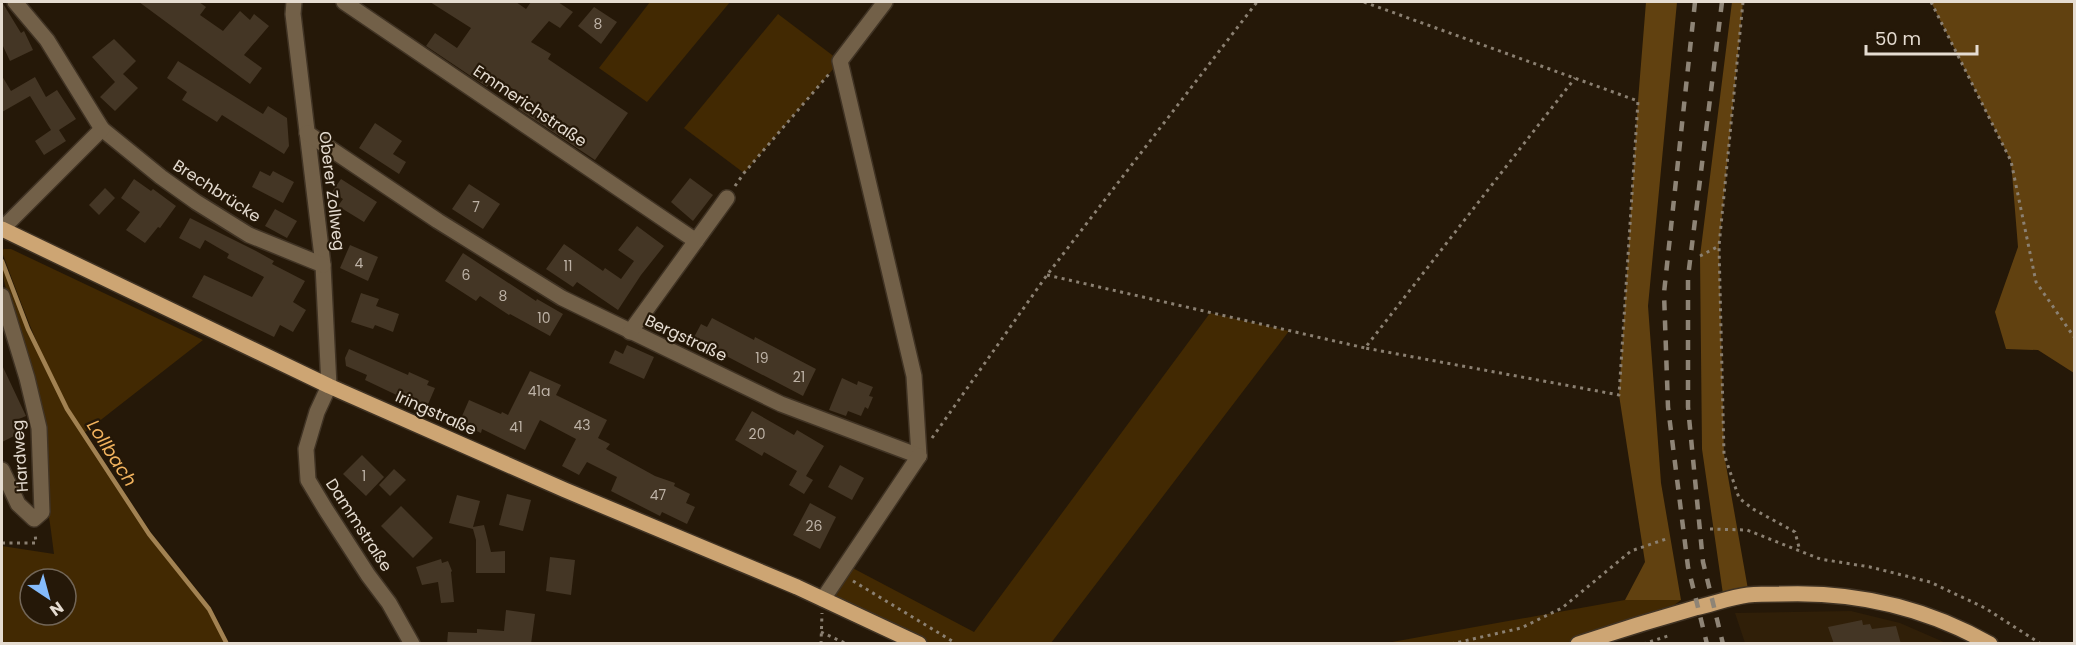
<svg xmlns="http://www.w3.org/2000/svg" width="2076" height="645" font-family="Poppins,sans-serif">
<rect width="100%" height="100%" fill="#251808"/>
<polygon fill="#301f08" points="1851,611 1900,623 1946,643 1745,643 1735,613"/>
<g fill="#422902" fill-rule="evenodd">
<polygon points="650,2 730,2 647,102 599,68"/>
<polygon points="778,14 840,61 744,173 684,128"/>
<path d="M 4,249 L 11,249 L 203,340 L 84,433 C 48,377 25,314 2,252 L 2,250 Z"/>
<path d="M 2,261 L 28,329 L 67,409 L 149,534 L 209,609 L 227,643 L 2,643 L 2,546 L 54,554 C 45,480 30,406 17,332 C 13,308 2,286 2,261 ZM 30,579 L 66,579 L 66,615 L 30,615 Z"/>
<polygon points="1210,313 1289,331 1051,643 919,643 823,599 845,564 974,632"/>
<polygon points="1625,600 1681,600 1654,620 1578,643 1381,644"/>
</g>
<g fill="#614110">
<polygon points="1646,2 1677,2 1648,306 1661,483 1681,600 1625,600 1645,562 1619,395 1638,101"/>
<polygon points="1732,2 1743,2 1719,246 1724,454 1749,595 1724,601 1702,449 1700,256"/>
<polygon points="1931,2 2074,2 2074,373 2038,350 2006,349 1995,312 2018,247 2011,161"/>
</g>
<g fill="none" stroke-linecap="round" stroke-linejoin="round">
<polyline stroke="#a28252" stroke-width="4.5" points="2,261 28,329 67,409 149,534 209,609 227,644"/>
</g>
<g fill="#443625">
<polygon points="2,2 21,33 24,31 33,50 10,61 2,44"/>
<polygon points="139,2 199,2 206,7 200,15 223,31 240,11 250,20 254,14 269,26 244,55 262,68 250,84"/>
<polygon points="430,2 516,2 526,9 531,2 558,2 573,12 560,28 549,21 531,42 551,54 548,59 628,113 595,160 518,109 527,98 494,77 487,87 426,46 435,33 457,48 471,28"/>
<polygon points="594,7 617,22 601,44 578,26"/>
<polygon points="114,39 136,61 123,74 138,88 115,111 100,97 115,82 92,57"/>
<polygon points="178,61 263,114 268,106 287,118 289,146 284,154 222,115 217,122 182,100 187,92 167,78"/>
<polygon points="2,76 11,91 35,77 46,97 57,90 76,119 59,130 66,141 44,155 35,141 51,130 30,96 2,112"/>
<polygon points="375,123 402,141 393,154 406,162 399,174 359,148"/>
<polygon points="260,171 270,176 273,171 294,182 283,203 252,187"/>
<polygon points="690,178 713,195 693,221 671,202"/>
<polygon points="134,179 151,191 153,189 176,206 160,228 158,227 145,243 126,230 140,212 121,198"/>
<polygon points="341,179 377,202 364,222 338,206 343,199 332,192"/>
<polygon points="469,184 500,204 483,229 452,209"/>
<polygon points="105,188 115,198 99,215 89,205"/>
<polygon points="275,209 297,221 287,238 265,226"/>
<polygon points="190,218 256,251 274,261 272,264 305,281 293,302 306,310 293,332 280,325 274,337 192,297 204,275 252,297 264,277 227,258 229,254 205,240 200,249 179,238"/>
<polygon points="637,226 664,246 641,275 618,310 577,282 573,287 546,269 564,244 603,271 605,268 621,279 634,261 618,250"/>
<polygon points="350,245 378,257 368,281 340,268"/>
<polygon points="463,253 536,301 537,299 563,314 550,336 510,314 509,315 480,296 476,301 445,281"/>
<polygon points="361,293 379,299 376,306 399,314 393,332 375,325 373,329 351,322"/>
<polygon points="712,318 754,340 755,337 816,369 803,396 711,348 710,350 692,341 701,324 707,327"/>
<polygon points="627,345 654,357 644,379 609,363 615,350 623,354"/>
<polygon points="349,349 408,375 409,372 429,381 427,385 435,388 426,409 365,380 367,375 346,366 345,358"/>
<polygon points="2,365 26,416 19,419 24,431 2,442"/>
<polygon points="530,371 561,385 556,395 607,420 598,438 610,444 606,449 655,476 675,483 674,486 690,494 686,503 695,507 687,524 662,512 660,516 611,491 617,477 587,462 579,475 562,466 576,439 540,420 525,450 482,429 481,433 459,423 469,400 501,414 502,412 508,415"/>
<polygon points="842,378 857,385 858,381 873,387 869,396 873,397 868,409 865,407 861,416 848,411 846,416 829,410"/>
<polygon points="752,411 794,435 797,430 824,446 806,476 813,480 804,494 789,485 797,471 764,452 762,456 735,440"/>
<polygon points="362,455 384,477 366,496 343,474"/>
<polygon points="840,465 864,478 852,500 828,487"/>
<polygon points="394,469 406,480 390,496 379,485"/>
<polygon points="507,494 531,500 523,531 499,525"/>
<polygon points="457,495 480,501 473,527 484,525 491,552 505,551 505,573 476,573 476,540 473,529 449,523"/>
<polygon points="810,503 836,517 820,549 793,535"/>
<polygon points="401,506 433,538 413,558 381,526"/>
<polygon points="550,557 575,560 571,595 546,591"/>
<polygon points="441,559 442,563 448,561 452,571 451,572 454,602 441,603 438,582 422,585 416,567"/>
<polygon points="506,610 535,614 531,644 447,644 448,632 477,633 477,629 504,631"/>
<polygon points="1862,620 1863,625 1870,624 1872,629 1896,626 1901,644 1834,644 1828,627"/>
</g>
<g fill="none" stroke-linecap="round" stroke-linejoin="round">
<defs>
<g id="minor">
<polyline points="294,2 293,14 323,265 329,386 317,412 306,449 308,480 326,510 368,575 389,603 412,644"/>
<polyline points="344,2 696,241"/>
<polyline points="885,2 840,61 914,376 919,456"/>
<polyline points="102,129 161,177 196,202 249,235 323,265"/>
<polyline points="307,133 438,221 562,298 781,404 919,456"/>
<polyline points="2,229 102,129 47,40 15,2"/>
<polyline points="2,296 27,378 39,428 42,512 34,519 18,504 2,470"/>
<polyline points="630,332 727,198"/>
<polyline points="823,599 919,456"/>
</g>
<g id="major">
<polyline points="2,229 329,386 565,490 797,587 919,644"/>
<path d="M 1578,644 C 1617,631 1656,619 1695,608 C 1713,604 1731,597 1748,595 C 1759,594 1770,594 1780,594 C 1854,591 1925,607 1990,644"/>
</g>
</defs>
<use href="#minor" stroke="#403324" stroke-width="18"/>
<use href="#major" stroke="#403324" stroke-width="18"/>
<g stroke="#8b8072" stroke-width="3" stroke-dasharray="3 4.5" stroke-linecap="butt">
<polyline points="1364,2 1638,101 1619,395 1365,348 1575,78"/>
<polyline points="1743,2 1719,246 1724,454 1739,498 1753,509 1795,532 1800,551"/>
<polyline points="1931,2 2011,161 2036,282 2074,337"/>
<polyline points="735,186 744,173 829,74"/>
<polyline points="1700,256 1719,246"/>
<polyline points="1047,275 1365,348"/>
<polyline points="932,438 1047,275 1257,2"/>
<polyline points="1710,529 1747,530 1820,559 1870,567 1930,582 1985,608 2041,644"/>
<polyline points="2,543 36,543 35,533"/>
<polyline points="853,581 957,644"/>
<polyline points="821,632 847,644"/>
<polyline points="821,644 822,613"/>
<polyline points="1451,644 1521,628 1562,608 1631,551 1666,539"/>
<polyline points="1643,644 1671,635"/>
</g>
<use href="#minor" stroke="#726048" stroke-width="15"/>
<use href="#major" stroke="#cda573" stroke-width="15"/>
<g stroke="#8e8476" stroke-width="4.5" stroke-dasharray="10 10" stroke-linecap="butt">
<polyline points="1695,2 1664,293 1668,407 1688,567 1707,644"/>
<polyline points="1722,2 1688,277 1688,407 1703,562 1723,644"/>
</g>
</g>
<g text-anchor="middle" dominant-baseline="central" stroke-width="4.5" stroke-linejoin="round" paint-order="stroke">
<g font-size="14" fill="#bdb2a6">
<text x="598" y="24">8</text>
<text x="476" y="207">7</text>
<text x="359" y="263">4</text>
<text x="568" y="266">11</text>
<text x="466" y="275">6</text>
<text x="503" y="296">8</text>
<text x="544" y="318">10</text>
<text x="762" y="358">19</text>
<text x="799" y="377">21</text>
<text x="539" y="391">41a</text>
<text x="582" y="425">43</text>
<text x="516" y="427">41</text>
<text x="757" y="434">20</text>
<text x="364" y="476">1</text>
<text x="658" y="495">47</text>
<text x="814" y="526">26</text>
</g>
<g font-size="16" fill="#e5dcd1" stroke="#251808">
<text transform="translate(530 106) rotate(34)">Emmerichstraße</text>
<text transform="translate(217 191) rotate(33)">Brechbrücke</text>
<text transform="translate(332 191) rotate(83)">Oberer Zollweg</text>
<text transform="translate(686 338) rotate(25)">Bergstraße</text>
<text transform="translate(436 413) rotate(24)">Iringstraße</text>
<text transform="translate(20 456) rotate(-94)">Hardweg</text>
<text transform="translate(359 525) rotate(57)">Dammstraße</text>
</g>
<g font-size="18" font-style="italic" fill="#f2b35e" stroke="#251808">
<text transform="translate(112 453) rotate(57)">Lollbach</text>
</g>
</g>
<rect width="2076" height="645" fill="none" stroke="#e5dcd1" stroke-width="6"/>
<g transform="translate(48 597) rotate(144)"><circle r="28" fill="#251808" stroke="#726658" stroke-width="1.5"/>
<path d="M0-4.5L10 22L0 15L-10 22Z" fill="#85bbfb"/>
<text y="-9" font-size="16" font-weight="bold" text-anchor="middle" fill="#e5dcd1">N</text>
</g>
<path d="M1866 45v9h111v-9" fill="none" stroke="#e5dcd1" stroke-width="3"/>
<text x="1875" y="45" font-size="18" fill="#e5dcd1" stroke="#251808" stroke-width="4.5" paint-order="stroke">50 m</text>
</svg>
